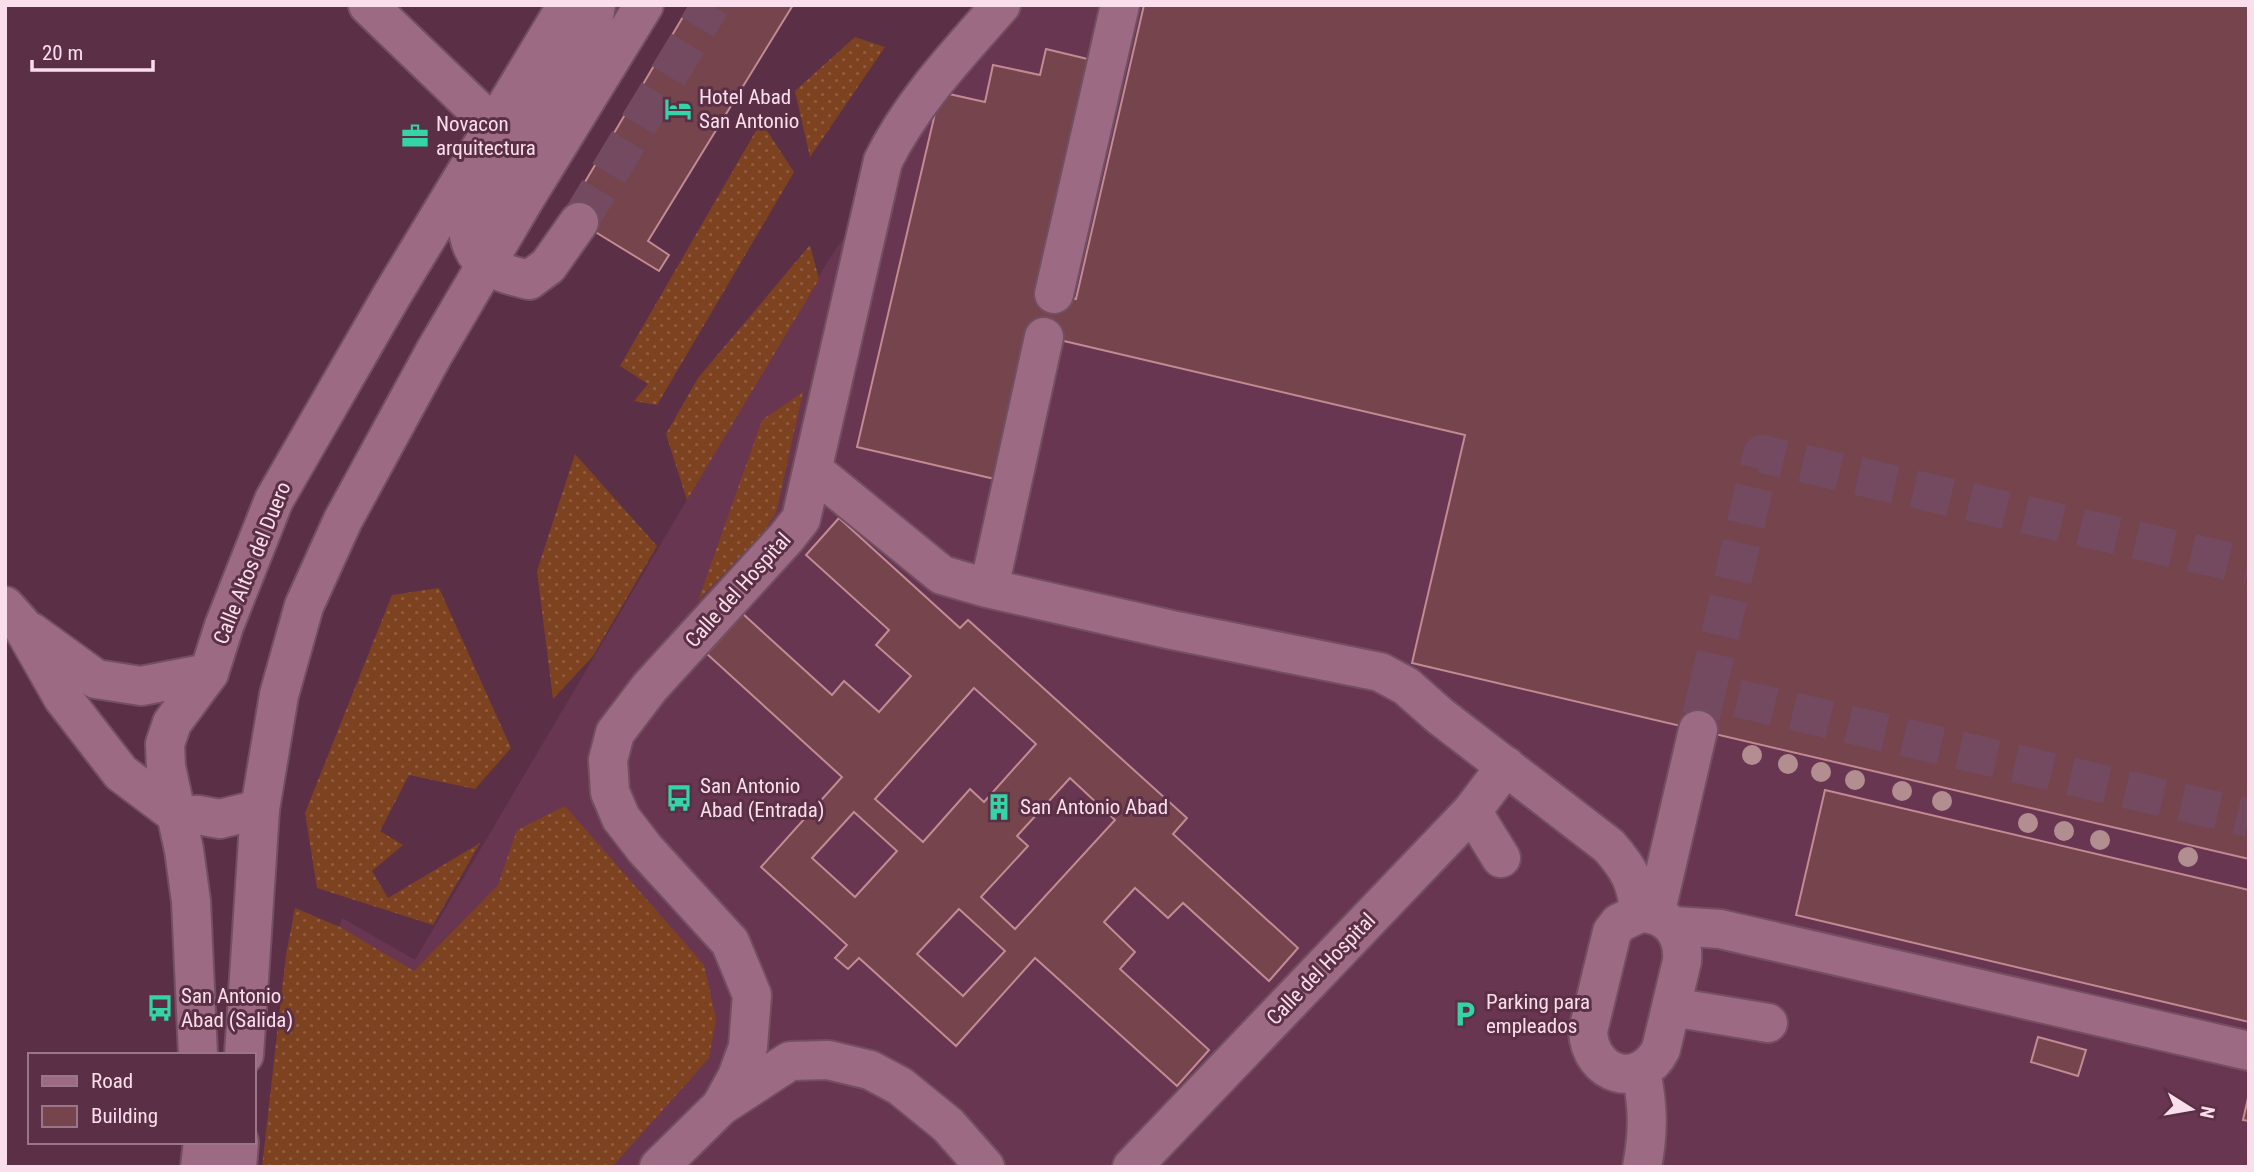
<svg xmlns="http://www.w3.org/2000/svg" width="2254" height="1172" font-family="'Roboto Condensed',sans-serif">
<defs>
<pattern id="grass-dots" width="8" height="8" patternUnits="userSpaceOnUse" patternTransform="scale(1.75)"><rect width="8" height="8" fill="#7d421f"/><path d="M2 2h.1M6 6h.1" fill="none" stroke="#905d40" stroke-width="1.8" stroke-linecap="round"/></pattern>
</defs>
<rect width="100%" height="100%" fill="#5b3046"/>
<polygon fill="#693651" points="1000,5 2249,5 2249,1167 280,1167 282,1153 342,918 415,960 828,261"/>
<g fill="url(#grass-dots)">
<polygon points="855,37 885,47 810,157 795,91"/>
<polygon points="761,122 794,172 657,405 634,401 648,384 620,366"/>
<polygon points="810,245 819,279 687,500 666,434 698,378"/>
<polygon points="803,392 776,513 764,531 698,601 762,420"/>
<polygon points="575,454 657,546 593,656 553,699 537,571"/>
<polygon points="439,588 511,748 475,789 409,775 380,831 403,845 372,871 388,898 480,843 433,925 317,888 305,813 392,595"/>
<polygon points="565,806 704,965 716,1019 709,1058 612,1167 262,1167 286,955 295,908 340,927 414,971 498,885 517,830"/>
</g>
<g fill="#76444d" stroke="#c28a92" stroke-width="2" fill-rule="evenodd">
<polygon points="690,5 793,5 648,241 669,255 659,271 566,214"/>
<polygon points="1144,5 2249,5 2249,859 1412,663 1465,435 1034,334 999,480 857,447 940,92 985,102 993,65 1040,75 1046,49 1096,61 1042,291 1076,299"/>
<path d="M 839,518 L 960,628 L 968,620 L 1187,818 L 1173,834 L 1298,948 L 1269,981 L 1183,903 L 1168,918 L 1135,888 L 1104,922 L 1135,952 L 1120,969 L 1209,1050 L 1177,1086 L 1035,958 L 956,1046 L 859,958 L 848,969 L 835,958 L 847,945 L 761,867 L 842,777 L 707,654 L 743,614 L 832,695 L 844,681 L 879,712 L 911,676 L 876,645 L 889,630 L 806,555 ZM 974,688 L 1036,744 L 984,802 L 970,789 L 923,842 L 875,799 ZM 1070,778 L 1115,820 L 1015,929 L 981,897 L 1028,846 L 1017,836 ZM 854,812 L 897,851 L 855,897 L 812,858 ZM 959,909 L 1005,951 L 963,996 L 917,954 Z"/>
<polygon points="1825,790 2249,890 2249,1022 1796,915"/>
<polygon points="2038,1037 2086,1050 2078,1076 2031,1062"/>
<polygon points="2249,1094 2249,1121 2243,1120"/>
</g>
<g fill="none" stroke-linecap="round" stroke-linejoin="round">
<g stroke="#734a5f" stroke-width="38" stroke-dasharray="38 19" stroke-linecap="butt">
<polyline points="579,222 711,5"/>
<polyline points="1707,691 1762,454 2249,566"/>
<polyline points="1701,716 1707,691 2249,818"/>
</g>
<defs>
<g id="minor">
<polyline points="368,5 495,127"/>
<path d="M 579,222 L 548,266 L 529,280 C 501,273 476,268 469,236 L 501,178 L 582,45 L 593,22 L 596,5"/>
<polyline points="1054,294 1120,5"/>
<path d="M 813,470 L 942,575 L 987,588 L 1172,630 L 1380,672 L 1406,686 L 1440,716 L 1609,846 C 1631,871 1635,881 1640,913"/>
<polyline points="989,588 1044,337"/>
<polyline points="5,606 21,624 63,698 121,773 177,815 198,815 220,819 260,809"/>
<polyline points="31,632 96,679 141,686 209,673"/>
<polyline points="1472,811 1501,858"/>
<path d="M 1640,913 C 1668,913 1684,933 1682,961 L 1661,1049 C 1640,1091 1590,1076 1588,1031 L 1612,932 L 1619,923 Z"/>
<polyline points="1655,915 1698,730"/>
<polyline points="1674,926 1720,929 2249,1051"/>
<polyline points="1672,1007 1768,1023"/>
<polyline points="198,1055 191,901 184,850 166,767 165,744 172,723 209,673 224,626 274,500 392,295 567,5"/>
<polyline points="244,1055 260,809 279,695 304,606 343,520 434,353 524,200 644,5"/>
<path d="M 1641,1070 C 1648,1107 1649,1130 1642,1167"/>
<path d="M 721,1106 L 737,1077 L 748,1047 L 752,995 L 730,942 L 645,849 L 621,818 L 610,792 L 608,760 L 615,733 L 650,687 L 786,538 L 801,519 L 883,161 C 912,102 958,54 1001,5"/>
<polyline points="200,1167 203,1142"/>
<polyline points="237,1167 239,1142"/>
<polyline points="659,1167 721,1106 790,1061 828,1060 870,1070 900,1086 948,1125 985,1167"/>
<polyline points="1132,1167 1472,811 1506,766"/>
</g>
</defs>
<use href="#minor" stroke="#744e61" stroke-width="42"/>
<use href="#minor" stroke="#9c6b83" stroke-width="38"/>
</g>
<g fill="#b28e90">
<circle cx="1752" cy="755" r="10"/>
<circle cx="1788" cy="764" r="10"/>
<circle cx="1821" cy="772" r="10"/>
<circle cx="1855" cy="780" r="10"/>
<circle cx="1902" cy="791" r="10"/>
<circle cx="1942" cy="801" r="10"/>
<circle cx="2028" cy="823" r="10"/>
<circle cx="2064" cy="831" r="10"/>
<circle cx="2100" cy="840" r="10"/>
<circle cx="2188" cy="857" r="10"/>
</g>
<defs>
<symbol id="hotel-bare" viewBox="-9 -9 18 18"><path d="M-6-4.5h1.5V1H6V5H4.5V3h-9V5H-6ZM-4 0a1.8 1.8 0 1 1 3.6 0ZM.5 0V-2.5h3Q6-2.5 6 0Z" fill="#35d4a7" stroke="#5b3046" stroke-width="2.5" paint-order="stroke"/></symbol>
<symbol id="office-bare" viewBox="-9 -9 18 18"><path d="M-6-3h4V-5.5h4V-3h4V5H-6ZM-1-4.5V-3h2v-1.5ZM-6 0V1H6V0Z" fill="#35d4a7" stroke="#5b3046" stroke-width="2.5" paint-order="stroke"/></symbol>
<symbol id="bus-bare" viewBox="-9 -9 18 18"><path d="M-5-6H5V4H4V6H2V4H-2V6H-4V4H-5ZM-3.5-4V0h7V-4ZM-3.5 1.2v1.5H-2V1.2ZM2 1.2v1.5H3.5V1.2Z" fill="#35d4a7" stroke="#5b3046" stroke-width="2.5" paint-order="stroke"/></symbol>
<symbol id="building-bare" viewBox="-9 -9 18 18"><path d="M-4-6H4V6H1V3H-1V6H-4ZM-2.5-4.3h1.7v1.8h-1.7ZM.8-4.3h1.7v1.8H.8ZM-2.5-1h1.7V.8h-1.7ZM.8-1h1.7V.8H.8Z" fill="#35d4a7" stroke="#5b3046" stroke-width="2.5" paint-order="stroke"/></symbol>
<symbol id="parking-bare" viewBox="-9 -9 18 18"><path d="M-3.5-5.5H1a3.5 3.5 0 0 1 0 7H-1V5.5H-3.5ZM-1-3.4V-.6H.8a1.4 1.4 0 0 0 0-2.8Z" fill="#35d4a7" stroke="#5b3046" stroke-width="2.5" paint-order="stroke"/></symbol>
</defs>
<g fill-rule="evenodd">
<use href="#hotel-bare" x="659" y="90" width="38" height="38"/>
<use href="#office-bare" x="396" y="117" width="38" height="38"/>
<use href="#bus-bare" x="660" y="779" width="38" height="38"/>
<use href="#building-bare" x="980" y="788" width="38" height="38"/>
<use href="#bus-bare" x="141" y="989" width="38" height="38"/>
<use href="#parking-bare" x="1446" y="995" width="38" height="38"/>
</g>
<g text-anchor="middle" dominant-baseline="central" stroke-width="6" stroke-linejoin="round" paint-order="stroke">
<g font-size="21" fill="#fbdeeb" stroke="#5b3046" text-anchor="start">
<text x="699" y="97">Hotel Abad<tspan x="699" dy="24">San Antonio</tspan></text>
<text x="436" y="124">Novacon<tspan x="436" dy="24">arquitectura</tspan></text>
<text x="700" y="786">San Antonio<tspan x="700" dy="24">Abad (Entrada)</tspan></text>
<text x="1020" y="807">San Antonio Abad</text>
<text x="181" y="996">San Antonio<tspan x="181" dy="24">Abad (Salida)</tspan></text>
<text x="1486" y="1002">Parking para<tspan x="1486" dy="24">empleados</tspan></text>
</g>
<g font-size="21" fill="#fbdeeb" stroke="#5b3046">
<text transform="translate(252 563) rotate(-68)">Calle Altos del Duero</text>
<text transform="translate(738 590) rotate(-48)">Calle del Hospital</text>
<text transform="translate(1321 969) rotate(-46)">Calle del Hospital</text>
</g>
</g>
<rect width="2254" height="1172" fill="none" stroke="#fbdeeb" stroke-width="14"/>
<rect x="28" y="1053" width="228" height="91" fill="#5b3046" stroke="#9b7688" stroke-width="2"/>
<rect x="42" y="1076" width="35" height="10" fill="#9c6b83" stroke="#9b7688" stroke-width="2"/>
<text x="91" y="1088" font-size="21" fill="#fbdeeb">Road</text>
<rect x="42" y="1106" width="35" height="21" fill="#76444d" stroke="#9b7688" stroke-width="2"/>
<text x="91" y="1123" font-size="21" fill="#fbdeeb">Building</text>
<g transform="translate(2191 1109) rotate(101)" stroke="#5b3046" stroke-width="5" paint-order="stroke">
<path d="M0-5L12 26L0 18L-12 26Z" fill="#fbdeeb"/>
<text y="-10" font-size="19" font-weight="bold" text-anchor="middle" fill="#fbdeeb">N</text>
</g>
<path d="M32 60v10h121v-10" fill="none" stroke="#fbdeeb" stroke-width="3.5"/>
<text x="42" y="60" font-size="21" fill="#fbdeeb" stroke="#5b3046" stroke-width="5" paint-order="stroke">20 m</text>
</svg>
